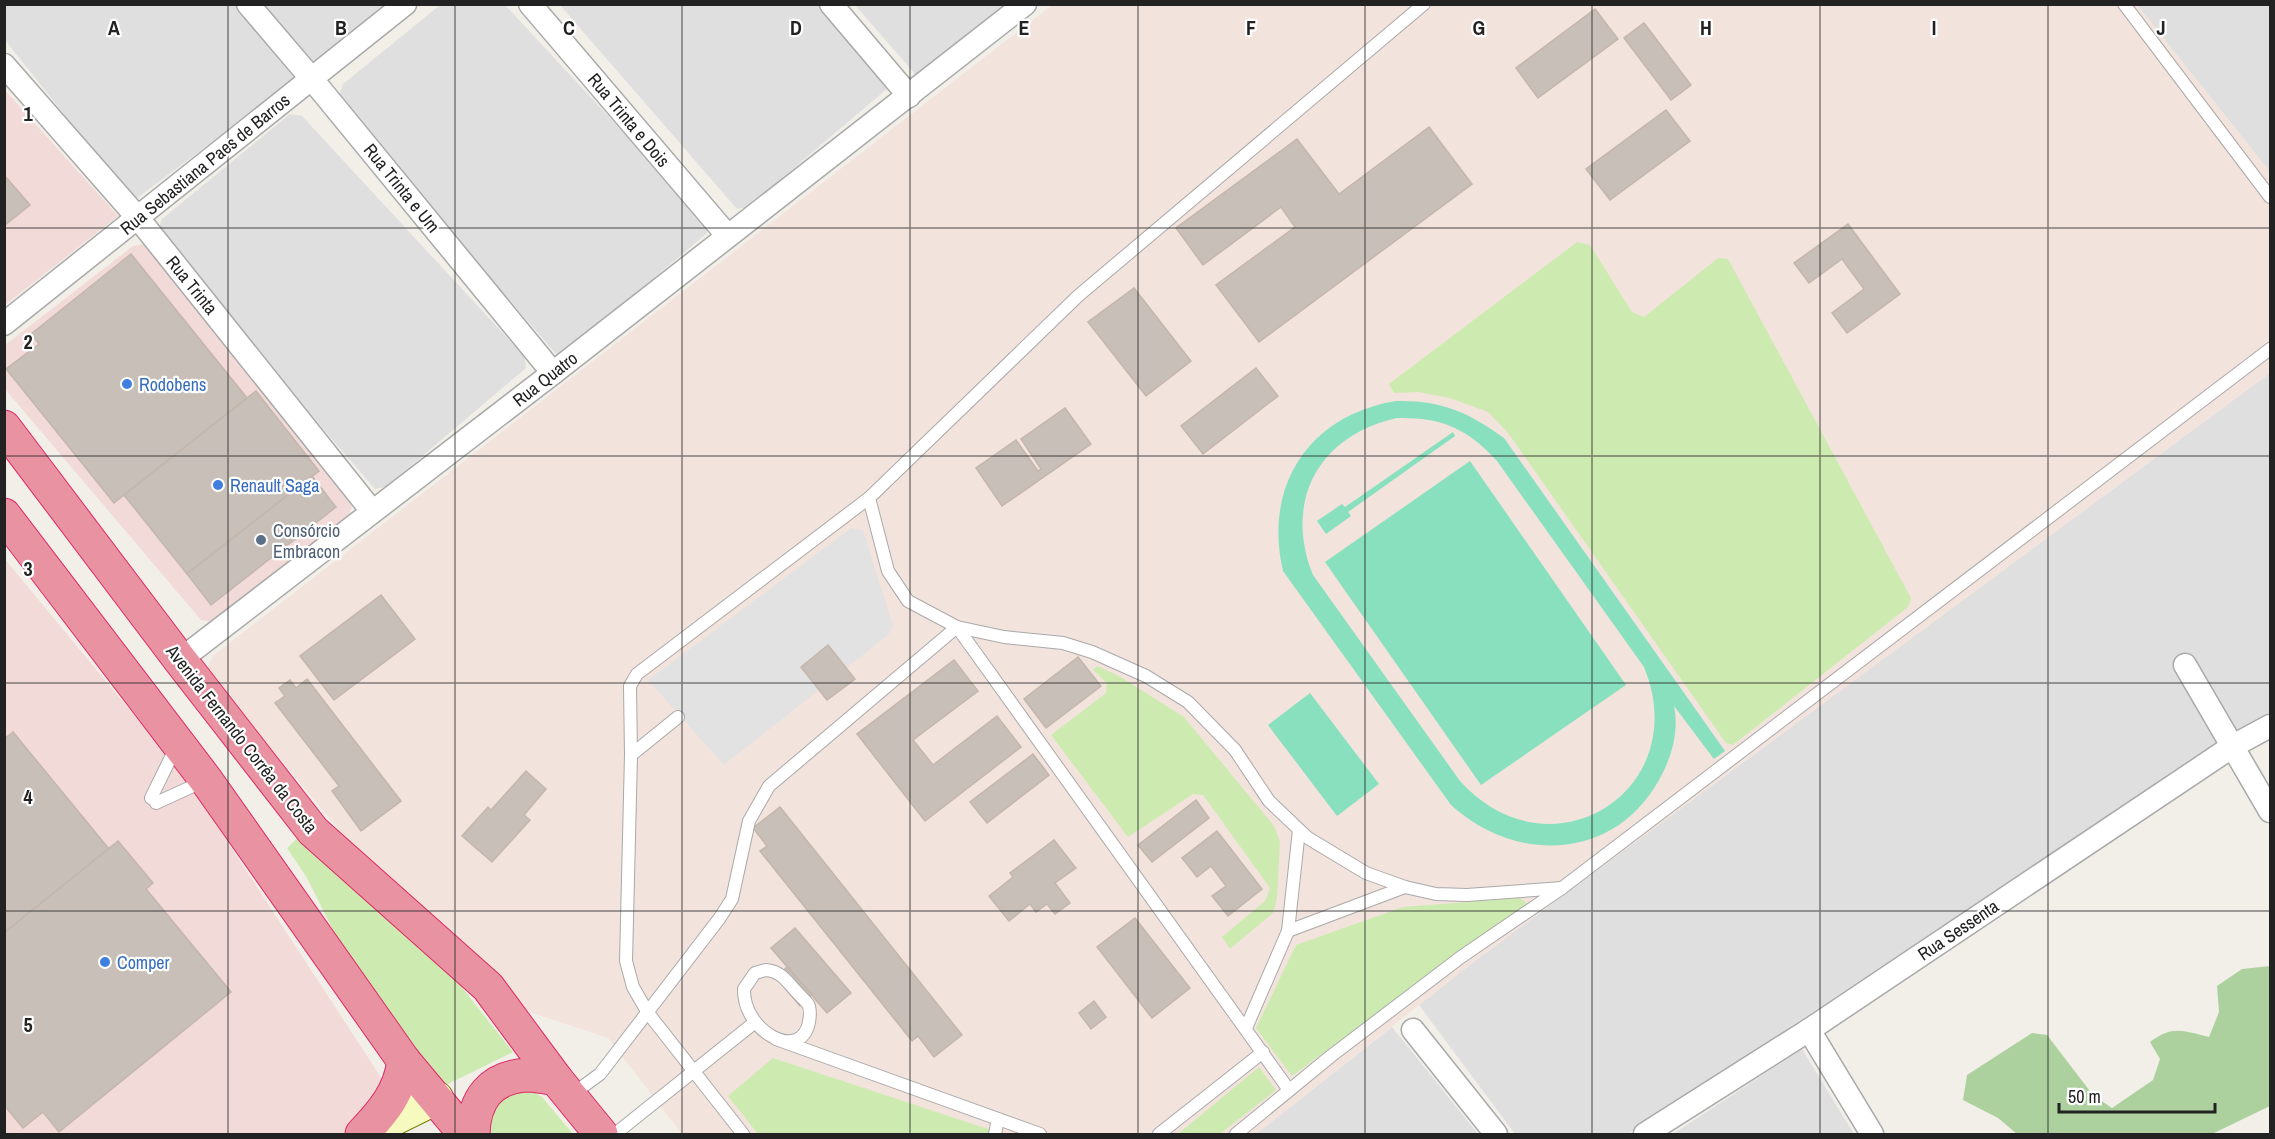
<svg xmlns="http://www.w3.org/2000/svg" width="2275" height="1139" font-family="'Archivo Narrow',sans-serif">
<rect width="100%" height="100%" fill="#f2efe9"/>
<g fill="#e0dfdf">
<polygon points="5,5 237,5 299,77 133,201 5,40"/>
<polygon points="259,5 391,5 308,67"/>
<polygon points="440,5 505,5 705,220 707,233 567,352 556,354 337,101 343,84"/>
<polygon points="560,5 820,5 888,88 748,207 737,209"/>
<polygon points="855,5 1008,5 916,75"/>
<polygon points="2137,5 2270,5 2270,172"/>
<polygon points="290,114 302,116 524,356 526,368 386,487 375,489 156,236 162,219"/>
<polygon points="2270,373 2270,715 2214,746 1628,1134 1515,1134 1419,1005 1472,963"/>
<polygon points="1392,1027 1478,1134 1256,1134"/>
<polygon points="1802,1049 1854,1134 1673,1134"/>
</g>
<g fill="#f2dad9">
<polygon points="4,89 118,216 5,305 4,305"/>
<polygon points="144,244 352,506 346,523 213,622 201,620 5,389 4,346 133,246"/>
<polygon points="4,558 186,778 384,1082 380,1105 343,1134 5,1134"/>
</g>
<polygon fill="#f3e3dd" points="1052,5 2137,5 2270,172 2270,373 1472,963 1256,1134 682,1134 608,1038 517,1008 438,923 340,831 206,670 214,655"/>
<g fill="#cdebb0">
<polygon points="1577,242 1590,245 1632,312 1644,317 1718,258 1728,259 1911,598 1908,607 1733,745 1726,743 1508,433 1488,412 1450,398 1418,392 1394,393 1389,384"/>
<polygon points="1097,666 1119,676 1184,717 1274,826 1280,842 1277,898 1273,913 1230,949 1222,937 1265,901 1270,888 1203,795 1193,794 1128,837 1051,735 1106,693 1107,683 1093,670"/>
<polygon points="300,836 452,975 513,1052 434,1091 351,966 307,878 287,848"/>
<polygon points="1520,898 1527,903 1292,1076 1256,1028 1296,945 1403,907"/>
<polygon points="773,1058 1003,1134 758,1134 728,1096"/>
<polygon points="1259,1067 1276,1090 1220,1134 1178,1134"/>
<polygon points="528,1088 542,1097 573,1134 480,1134 491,1098"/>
</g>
<path fill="#add19e" d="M 2270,966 L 2270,1106 L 2212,1134 L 2017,1134 L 1998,1118 L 1963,1100 L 1967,1075 L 2032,1033 L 2047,1035 L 2093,1095 L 2112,1108 L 2153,1080 L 2160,1059 L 2150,1042 C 2173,1025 2183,1031 2209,1037 L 2219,1012 L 2217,986 L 2242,969 Z"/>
<g fill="#88e0be" fill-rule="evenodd">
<path d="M 1396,401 C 1441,400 1468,412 1504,438 L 1725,751 L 1714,759 L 1674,706 C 1679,731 1672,757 1659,780 C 1614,861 1516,864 1451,805 L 1283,571 C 1263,486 1309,415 1396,401 ZM 1397,418 C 1441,417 1467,428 1497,461 L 1644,667 C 1695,791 1550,881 1460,781 L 1313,575 C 1283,501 1319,435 1397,418 Z"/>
<polygon points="1453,432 1455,436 1348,512 1351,516 1326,534 1317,521 1342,504 1345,507"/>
<polygon points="1470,461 1626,685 1481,785 1325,562"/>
<polygon points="1310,693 1379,784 1337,816 1268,725"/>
</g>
<polygon fill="#e2e2e2" points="851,528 863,530 893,626 888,635 724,765 648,680"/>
<g fill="#c7bfb8" stroke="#c4b6ab" stroke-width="1.5">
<polygon points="1595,9 1618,39 1538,98 1516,68"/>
<polygon points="1644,23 1691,85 1671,100 1624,38"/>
<polygon points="1666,110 1690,141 1610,200 1586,169"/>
<polygon points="1429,127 1472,184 1259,342 1216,285 1295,227 1281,207 1203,265 1176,228 1297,139 1339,194"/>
<polygon points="4,175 30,205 4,226"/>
<polygon points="1848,224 1900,294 1847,333 1832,313 1864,289 1842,259 1809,283 1794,263"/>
<polygon points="131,254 247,398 114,503 6,369 39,344 31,334"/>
<polygon points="1134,288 1191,361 1146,396 1088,322"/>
<polygon points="1256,368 1278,396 1203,454 1181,426"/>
<polygon points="256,391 319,471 187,574 124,495"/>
<polygon points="1065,408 1091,444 1002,506 976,468 1016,440 1038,471 1041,469 1021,439"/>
<polygon points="312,476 336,507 211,605 187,574"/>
<polygon points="381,595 415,639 334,700 300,656"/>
<polygon points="828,645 855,679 827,700 801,667"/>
<polygon points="1078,657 1101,686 1046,728 1024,699"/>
<polygon points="954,660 978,691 913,740 933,765 997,716 1021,747 925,821 857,734"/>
<polygon points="307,679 401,801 361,831 332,791 339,786 275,703 285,696 279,688 290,680 296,688"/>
<polygon points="13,732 109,849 4,933 4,739"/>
<polygon points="1033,754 1049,775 987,823 970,802"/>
<polygon points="526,771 546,789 524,815 530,820 492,862 462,836 488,807 491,810"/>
<polygon points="1196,800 1209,818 1152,862 1138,845"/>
<polygon points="780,807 962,1035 934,1057 918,1036 912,1041 760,851 767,846 753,828"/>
<polygon points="1217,831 1262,889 1228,916 1212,896 1226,886 1211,866 1197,877 1182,858"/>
<polygon points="1054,840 1076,868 1055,883 1070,903 1055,914 1047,904 1036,912 1030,904 1009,921 989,896 1013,877 1010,873"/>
<polygon points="118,841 153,883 146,889 231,992 59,1132 43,1112 23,1128 4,1105 4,933"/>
<polygon points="1135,918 1190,988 1152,1018 1097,947"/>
<polygon points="795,928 851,993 827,1013 771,948"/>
<polygon points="787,967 812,995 800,1006 776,977"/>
<polygon points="1094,1001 1106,1017 1091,1029 1079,1013"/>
</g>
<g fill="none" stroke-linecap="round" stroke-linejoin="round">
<defs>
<g id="lane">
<polyline points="2124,4 2270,197"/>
<polyline points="869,498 888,571 908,601 957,627 1004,637 1063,643 1092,652 1146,676 1188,702 1235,750 1269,801 1308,838 1366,873 1405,887 1436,894 1467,895 1562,888"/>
<polyline points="631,755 678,717"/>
<polyline points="151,798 177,745"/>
<polyline points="156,803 204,781"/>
<polyline points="1299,830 1288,931 1405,887"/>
<path d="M 766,970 C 780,971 786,980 795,990 C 799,995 804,999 808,1004 C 811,1009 810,1016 809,1022 C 801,1063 743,1032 744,989 L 755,973 Z"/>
<polyline points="1246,1028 1288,931"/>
<polyline points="776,1039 1040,1134"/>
<polyline points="570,1096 600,1074 719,919 732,899 749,821 769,786 957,627 1289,1090"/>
<polyline points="615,1134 754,1023"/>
<polyline points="743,1134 648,1013 633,987 626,961 631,755 630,686 637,674 869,498 1078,296 1424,4"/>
<polyline points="995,1134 998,1119"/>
<polyline points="1159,1134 1263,1052"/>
<polyline points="1236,1134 1331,1056 1461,957 1562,888 2270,349"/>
</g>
<g id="street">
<polyline points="248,4 311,78 553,373"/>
<polyline points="530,4 727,235"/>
<polyline points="831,4 909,96"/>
<polyline points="4,65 138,218 372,511"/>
<polyline points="4,324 405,4"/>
<polyline points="180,660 553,373 1025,4"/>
<polyline points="2185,665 2270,811"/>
<polyline points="1413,1030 1496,1134"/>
<polyline points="1809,1030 1872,1134"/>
<polyline points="1645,1134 1809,1030 2233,746 2270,726"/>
</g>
<polyline id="secondary" points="364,1134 437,1098"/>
<g id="highway">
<polyline points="4,427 180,660 313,831 488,987 556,1079 601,1134"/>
<polyline points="4,515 206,780 404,1061 465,1134"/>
<path d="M 362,1134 C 383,1112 400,1092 404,1061"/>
<path d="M 473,1134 C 474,1100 490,1077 527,1075 C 536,1075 546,1077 556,1079"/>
</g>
</defs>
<use href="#lane" stroke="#a9a9a9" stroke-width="14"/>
<use href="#street" stroke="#a9a9a9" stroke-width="25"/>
<use href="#secondary" stroke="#707d05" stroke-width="34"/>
<use href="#highway" stroke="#dc2a67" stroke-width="35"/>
<use href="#lane" stroke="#fff" stroke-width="12"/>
<use href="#street" stroke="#fff" stroke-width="22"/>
<use href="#secondary" stroke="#f7fabf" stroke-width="32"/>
<use href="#highway" stroke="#e892a2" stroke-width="33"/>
</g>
<path fill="none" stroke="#222" stroke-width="1.5" stroke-opacity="0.55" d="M 228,4 L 228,1134M 455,4 L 455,1134M 682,4 L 682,1134M 910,4 L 910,1134M 1138,4 L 1138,1134M 1365,4 L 1365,1134M 1592,4 L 1592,1134M 1820,4 L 1820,1134M 2048,4 L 2048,1134M 4,228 L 2270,228M 4,456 L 2270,456M 4,683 L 2270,683M 4,911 L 2270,911"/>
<g fill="#3f7fe0" stroke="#fff" stroke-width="2">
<circle cx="127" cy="384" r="6"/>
<circle cx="218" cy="485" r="6"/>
<circle cx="105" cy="962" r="6"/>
</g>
<circle fill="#5c6f8a" stroke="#fff" stroke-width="2" cx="261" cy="540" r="6"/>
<g text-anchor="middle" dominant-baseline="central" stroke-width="4.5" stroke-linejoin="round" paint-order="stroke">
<g font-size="18" fill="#222" stroke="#fff">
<text transform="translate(629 120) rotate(50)">Rua Trinta e Dois</text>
<text transform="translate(205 164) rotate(-39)">Rua Sebastiana Paes de Barros</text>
<text transform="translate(402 188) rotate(51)">Rua Trinta e Um</text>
<text transform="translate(192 285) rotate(51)">Rua Trinta</text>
<text transform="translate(545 379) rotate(-38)">Rua Quatro</text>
<text transform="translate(242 739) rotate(52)">Avenida Fernando Corrêa da Costa</text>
<text transform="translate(1958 930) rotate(-34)">Rua Sessenta</text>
</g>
<g font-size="18" fill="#366cbe" stroke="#fff" text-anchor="start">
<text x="139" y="384">Rodobens</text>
<text x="230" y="485">Renault Saga</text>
<text x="117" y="962">Comper</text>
</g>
<g font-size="18" fill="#4e5e75" stroke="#fff" text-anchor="start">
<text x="273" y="530">Consórcio<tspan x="273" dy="21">Embracon</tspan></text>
</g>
</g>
<g font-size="20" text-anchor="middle" font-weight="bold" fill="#222" stroke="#fff" stroke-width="4.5" stroke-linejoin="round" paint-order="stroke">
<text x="114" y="35">A</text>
<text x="341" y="35">B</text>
<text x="569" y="35">C</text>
<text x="796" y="35">D</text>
<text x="1024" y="35">E</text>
<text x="1251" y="35">F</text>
<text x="1479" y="35">G</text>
<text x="1706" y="35">H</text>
<text x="1934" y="35">I</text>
<text x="2161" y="35">J</text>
<text x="28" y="121">1</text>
<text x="28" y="349">2</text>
<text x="28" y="576">3</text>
<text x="28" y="804">4</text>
<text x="28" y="1032">5</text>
</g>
<rect width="2275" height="1139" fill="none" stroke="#222222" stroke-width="12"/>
<path d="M2059 1103v9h156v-9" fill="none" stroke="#222222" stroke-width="3"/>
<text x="2068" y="1103" font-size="18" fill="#222222" stroke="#ffffff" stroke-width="4.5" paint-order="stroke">50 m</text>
</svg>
